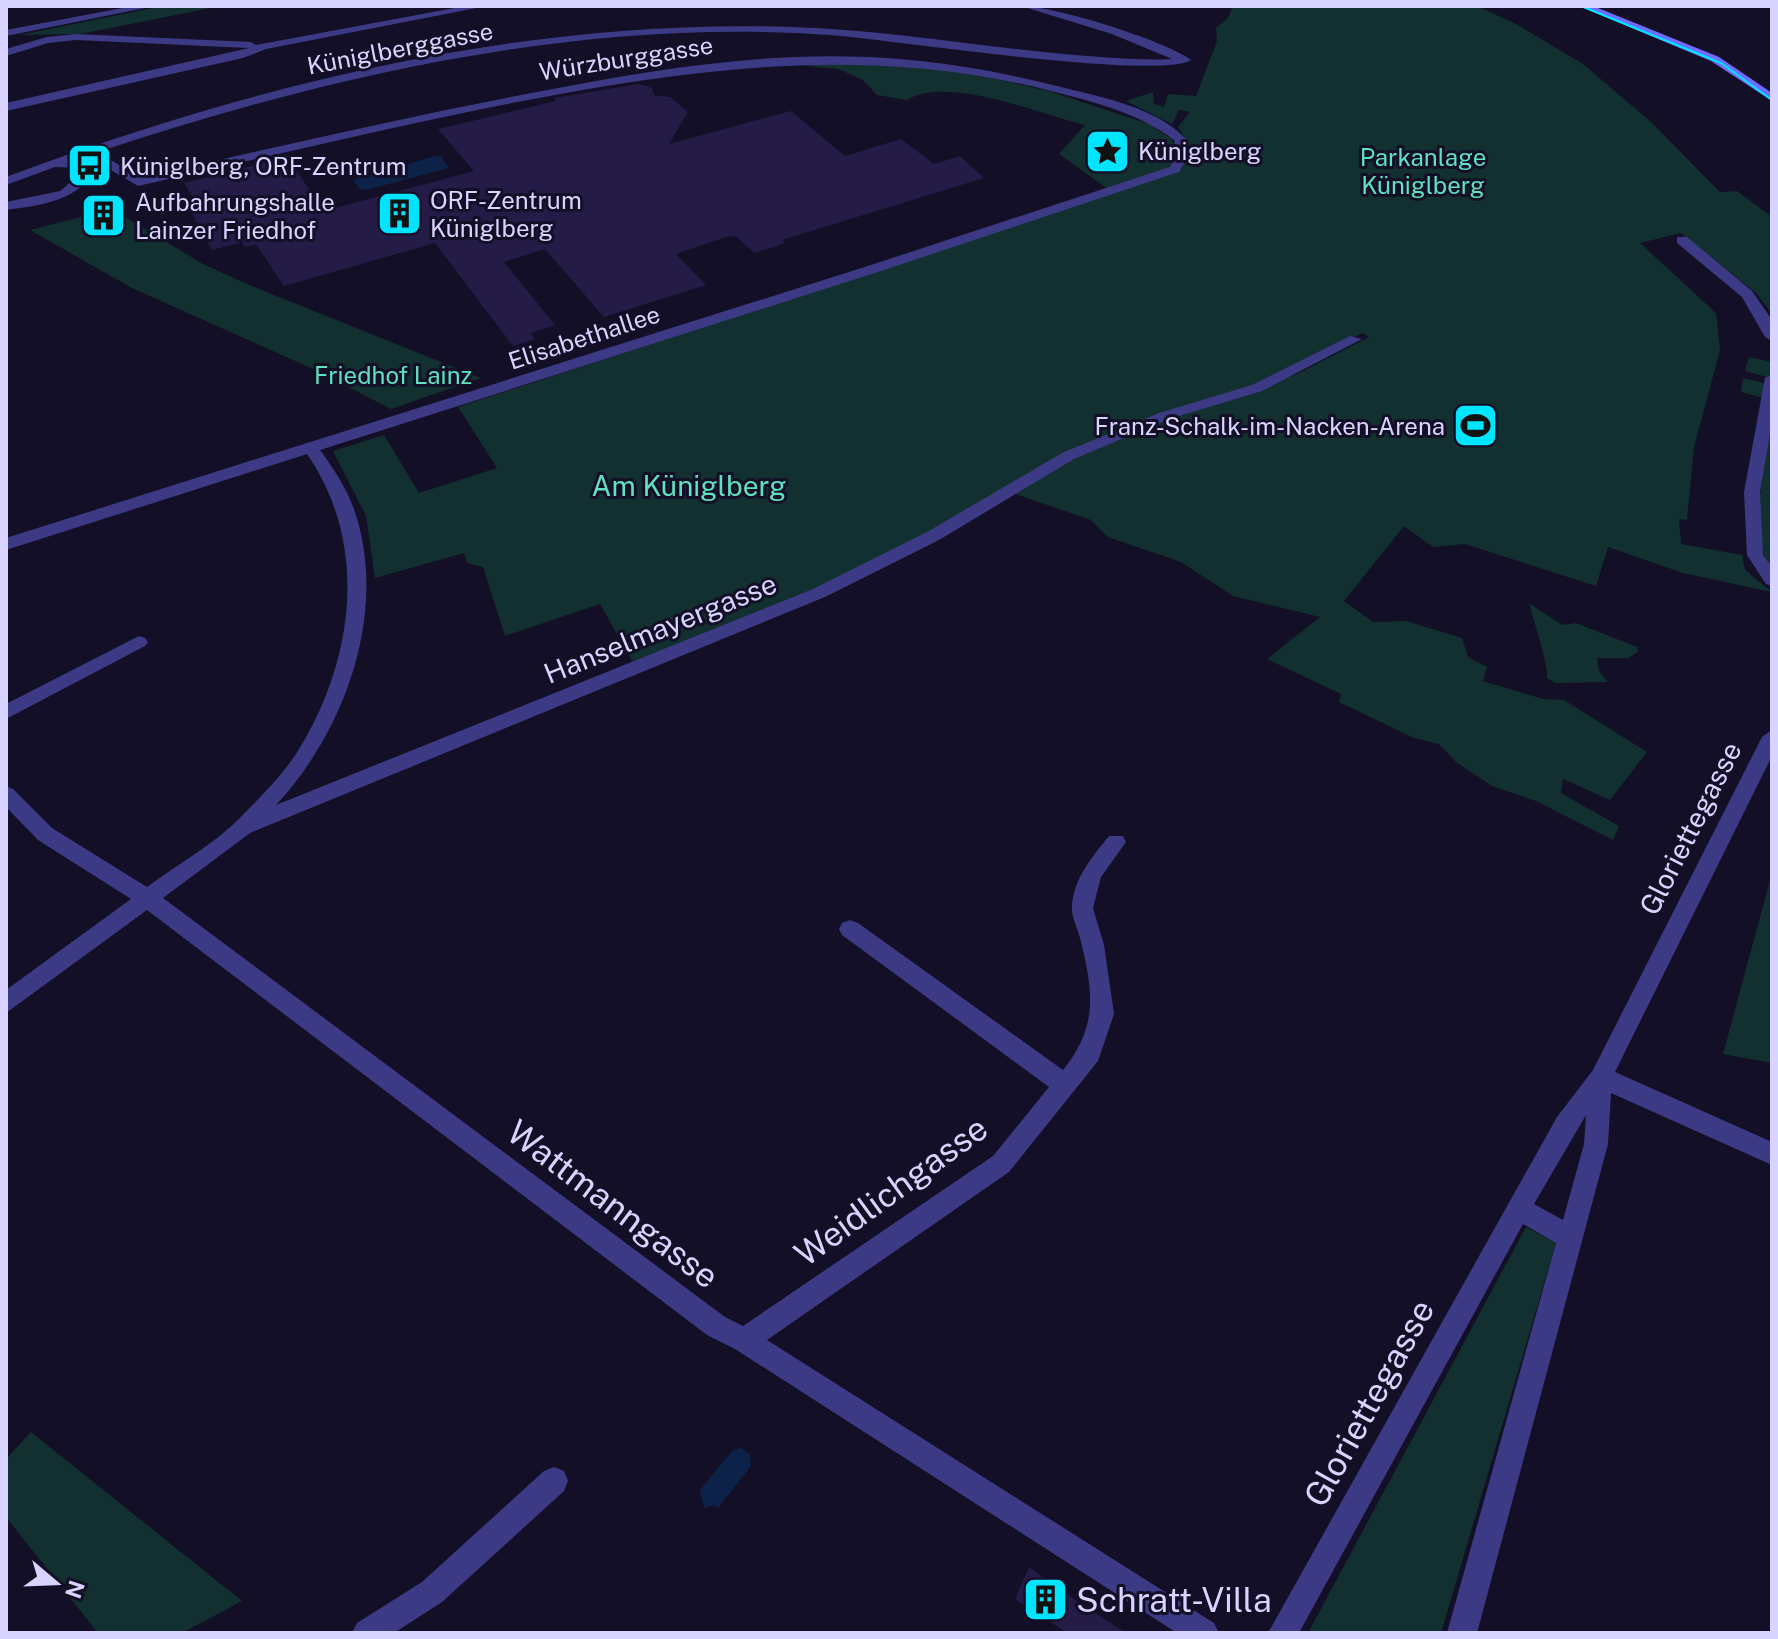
<svg xmlns="http://www.w3.org/2000/svg" width="1778" height="1639" font-family="'Public Sans',sans-serif">
<rect width="100%" height="100%" fill="#130f26"/>
<g fill="#12302f">
<polygon points="162,6 221,6 80,34 20,35"/>
<polygon points="1233,6 1477,6 1516,24 1583,64 1650,121 1720,192 1737,191 1772,217 1772,314 1757,294 1681,233 1640,243 1716,313 1720,350 1694,447 1687,520 1679,519 1681,544 1742,555 1745,570 1772,592 1683,573 1608,547 1596,586 1465,544 1433,547 1404,526 1344,601 1373,622 1406,621 1462,638 1468,657 1487,667 1483,681 1543,699 1564,700 1647,752 1610,800 1563,779 1561,793 1619,826 1613,840 1536,801 1492,786 1456,762 1439,744 1414,738 1339,702 1341,694 1267,659 1320,617 1233,596 1181,562 1108,537 1091,520 1015,494 1072,459 1166,419 1297,374 1369,337 1362,333 1294,371 1066,454 931,535 818,592 635,666 600,604 505,636 483,567 467,563 464,553 375,578 366,516 333,451 384,435 419,493 497,468 458,407 1175,173 1188,156 1187,142 1178,127 1190,112 1179,110 1172,124 1126,101 1153,92 1154,104 1164,107 1168,94 1196,96 1217,41 1216,28 1228,18"/>
<path d="M 852,62 L 964,72 L 1049,91 L 1149,124 L 1172,139 L 1178,155 L 1171,168 L 1108,189 L 1059,154 L 1085,125 C 1041,114 946,75 907,100 L 877,95 L 863,80 L 838,69 L 805,66 Z"/>
<polygon points="112,209 203,264 249,285 481,378 391,409 313,369 132,288 30,230"/>
<polygon points="1749,357 1772,362 1768,399 1741,392 1743,378 1768,384 1771,378 1745,371"/>
<path d="M 1772,422 L 1772,572 C 1747,537 1765,462 1772,422 Z"/>
<path d="M 1530,604 L 1562,625 L 1576,623 L 1637,647 L 1638,652 L 1628,658 L 1597,658 L 1599,671 L 1608,682 L 1555,683 L 1547,678 C 1549,665 1533,622 1530,604 Z"/>
<polygon points="1772,873 1772,1063 1723,1054"/>
<polygon points="1526,1227 1556,1243 1441,1633 1308,1633"/>
<polygon points="31,1432 242,1601 182,1633 98,1633 6,1517 6,1459"/>
</g>
<g fill="#0c2248">
<polygon points="435,156 441,156 449,168 366,190 360,189 353,180"/>
<polygon points="741,1448 750,1455 751,1466 718,1508 715,1505 704,1508 700,1490 733,1450"/>
</g>
<g fill="#241b47">
<polygon points="639,84 652,88 654,95 670,97 688,112 669,144 791,111 845,156 901,139 934,164 960,156 984,178 782,240 786,243 754,253 737,237 729,236 676,254 706,285 604,317 545,249 504,262 555,325 530,333 535,339 513,346 435,243 284,286 256,244 245,247 242,242 212,250 186,203 195,201 184,183 287,157 324,211 474,171 438,129 556,101 554,98"/>
<polygon points="1029,1567 1075,1600 1126,1633 1067,1633 1015,1599"/>
</g>
<g fill="none" stroke-linecap="round" stroke-linejoin="round">
<g fill="#3d3a85" fill-rule="evenodd">
<polygon points="133,6 155,6 6,36 6,30"/>
<polygon points="465,6 487,6 266,49 243,58 6,111 6,103 249,48 76,40 48,43 6,56 6,49 47,37 76,34 251,42 256,45"/>
<path d="M 1021,6 C 1054,6 1164,40 1191,60 C 1159,81 887,39 830,35 C 583,17 331,75 98,152 L 140,178 C 272,148 404,117 537,92 C 645,71 757,52 868,57 C 935,60 999,71 1065,88 C 1105,98 1157,108 1186,139 L 1189,154 L 1179,172 L 881,271 L 320,450 C 333,468 346,487 354,509 C 389,610 346,730 276,805 L 813,589 L 927,532 L 1062,453 L 1159,413 L 1252,385 L 1350,336 L 1362,339 L 1262,391 L 1169,419 L 1074,459 L 939,540 L 825,597 L 250,833 L 163,898 L 725,1317 L 743,1326 L 993,1156 L 1049,1087 L 842,935 L 839,929 L 842,923 L 850,920 L 858,923 L 1063,1070 C 1097,1028 1094,994 1081,942 C 1079,931 1071,918 1072,906 C 1074,878 1092,857 1109,836 L 1123,836 L 1126,842 L 1101,877 L 1093,908 L 1104,945 L 1114,1014 L 1098,1061 L 1009,1172 L 767,1340 L 1214,1623 L 1219,1633 L 1177,1633 L 735,1349 L 707,1335 L 147,910 L 6,1013 L 6,990 L 131,899 L 38,840 L 6,807 L 6,786 L 13,789 L 52,828 L 147,887 C 177,865 214,844 240,818 C 259,798 281,777 296,754 C 354,663 370,545 307,454 L 6,550 L 6,538 L 871,265 L 1170,167 L 1177,154 L 1174,140 C 1139,113 1094,102 1051,91 C 860,42 678,70 487,108 C 370,132 254,160 138,186 L 87,156 L 75,160 L 91,161 L 96,171 C 74,202 41,205 6,210 L 6,202 L 60,191 L 84,171 L 82,168 L 55,167 L 6,185 L 6,177 C 255,84 525,18 792,27 C 887,30 980,47 1075,55 C 1107,57 1139,61 1172,59 L 1112,34 Z"/>
<polygon points="1677,237 1687,237 1752,291 1772,320 1772,341 1765,337 1742,297 1677,243"/>
<polygon points="1772,374 1772,422 1760,492 1763,555 1772,567 1772,586 1766,584 1747,555 1744,492 1765,378"/>
<polygon points="139,636 145,638 148,642 145,646 6,719 6,704"/>
<path d="M 1772,730 L 1772,756 L 1615,1072 L 1772,1142 L 1772,1165 L 1611,1093 L 1608,1144 L 1477,1633 L 1447,1633 L 1556,1243 L 1523,1224 L 1299,1633 L 1268,1633 L 1557,1117 L 1593,1070 L 1762,737 ZM 1586,1115 L 1584,1144 L 1563,1220 L 1534,1204 Z"/>
<polygon points="554,1467 564,1471 568,1481 564,1491 442,1602 394,1633 352,1633 357,1623 422,1582 544,1471"/>
</g>
<polygon fill="#6f6bff" fill-rule="evenodd" points="1579,6 1593,6 1719,57 1772,93 1772,101 1711,61"/>
<polyline stroke="#00e5ff" stroke-width="2" points="1581,6 1721,63 1772,100"/>
</g>
<defs>
<symbol id="sight-square" viewBox="-11 -11 22 22"><rect x="-9" y="-9" width="18" height="18" rx="4" fill="#00e5ff" stroke="#130f26"/><path d="M0-6L1.8-2.2L6-1.7L2.9 1.2L3.7 5.4L0 3.3L-3.7 5.4L-2.9 1.2L-6-1.7L-1.8-2.2Z" fill="#111"/></symbol>
<symbol id="bus-square" viewBox="-11 -11 22 22"><rect x="-9" y="-9" width="18" height="18" rx="4" fill="#00e5ff" stroke="#130f26"/><path d="M-5-6H5V4H4V6H2V4H-2V6H-4V4H-5ZM-3.5-4V0h7V-4ZM-3.5 1.2v1.5H-2V1.2ZM2 1.2v1.5H3.5V1.2Z" fill="#111"/></symbol>
<symbol id="building-square" viewBox="-11 -11 22 22"><rect x="-9" y="-9" width="18" height="18" rx="4" fill="#00e5ff" stroke="#130f26"/><path d="M-4-6H4V6H1V3H-1V6H-4ZM-2.5-4.3h1.7v1.8h-1.7ZM.8-4.3h1.7v1.8H.8ZM-2.5-1h1.7V.8h-1.7ZM.8-1h1.7V.8H.8Z" fill="#111"/></symbol>
<symbol id="stadium-square" viewBox="-11 -11 22 22"><rect x="-9" y="-9" width="18" height="18" rx="4" fill="#00e5ff" stroke="#130f26"/><path d="M0-5a6.5 5 0 1 0 0 10a6.5 5 0 1 0 0-10ZM-3.5-1.8h7v3.6h-7Z" fill="#111"/></symbol>
</defs>
<g fill-rule="evenodd">
<use href="#sight-square" x="1082" y="126" width="51" height="51"/>
<use href="#bus-square" x="64" y="140" width="51" height="51"/>
<use href="#building-square" x="374" y="188" width="51" height="51"/>
<use href="#building-square" x="78" y="190" width="51" height="51"/>
<use href="#stadium-square" x="1450" y="400" width="51" height="51"/>
<use href="#building-square" x="1020" y="1574" width="51" height="51"/>
</g>
<g text-anchor="middle" dominant-baseline="central" stroke-width="6" stroke-linejoin="round" paint-order="stroke">
<g font-size="24" fill="#d9d4ff" stroke="#130f26">
<text transform="translate(400 48) rotate(-11)">Küniglberggasse</text>
<text transform="translate(626 58) rotate(-9)">Würzburggasse</text>
<text transform="translate(584 337) rotate(-18)">Elisabethallee</text>
</g>
<g font-size="24" fill="#d9d4ff" stroke="#130f26" text-anchor="start">
<text x="1138" y="151">Küniglberg</text>
<text x="120" y="166">Küniglberg, ORF-Zentrum</text>
<text x="430" y="200">ORF-Zentrum<tspan x="430" dy="28">Küniglberg</tspan></text>
<text x="135" y="202">Aufbahrungshalle<tspan x="135" dy="28">Lainzer Friedhof</tspan></text>
<text x="1445" y="426" text-anchor="end">Franz-Schalk-im-Nacken-Arena</text>
</g>
<g font-size="24" fill="#5fe0c0" stroke="#130f26">
<text x="1423" y="157">Parkanlage<tspan x="1423" dy="28">Küniglberg</tspan></text>
<text x="393" y="375">Friedhof Lainz</text>
</g>
<g font-size="28" fill="#5fe0c0" stroke="#130f26">
<text x="689" y="485">Am Küniglberg</text>
</g>
<g font-size="28" fill="#d9d4ff" stroke="#130f26">
<text transform="translate(660 628) rotate(-22)">Hanselmayergasse</text>
<text transform="translate(1690 828) rotate(-63)">Gloriettegasse</text>
</g>
<g font-size="34" fill="#d9d4ff" stroke="#130f26">
<text transform="translate(891 1191) rotate(-36)">Weidlichgasse</text>
<text transform="translate(613 1204) rotate(37)">Wattmanngasse</text>
<text transform="translate(1369 1403) rotate(-61)">Gloriettegasse</text>
</g>
<g font-size="34" fill="#d9d4ff" stroke="#130f26" text-anchor="start">
<text x="1076" y="1600">Schratt-Villa</text>
</g>
</g>
<rect width="1778" height="1639" fill="none" stroke="#d9d4ff" stroke-width="16"/>
<g transform="translate(56 1583) rotate(109)" stroke="#130f26" stroke-width="6" paint-order="stroke">
<path d="M0-6L14 30L0 20L-14 30Z" fill="#d9d4ff"/>
<text y="-12" font-size="22" font-weight="bold" text-anchor="middle" fill="#d9d4ff">N</text>
</g>
</svg>
